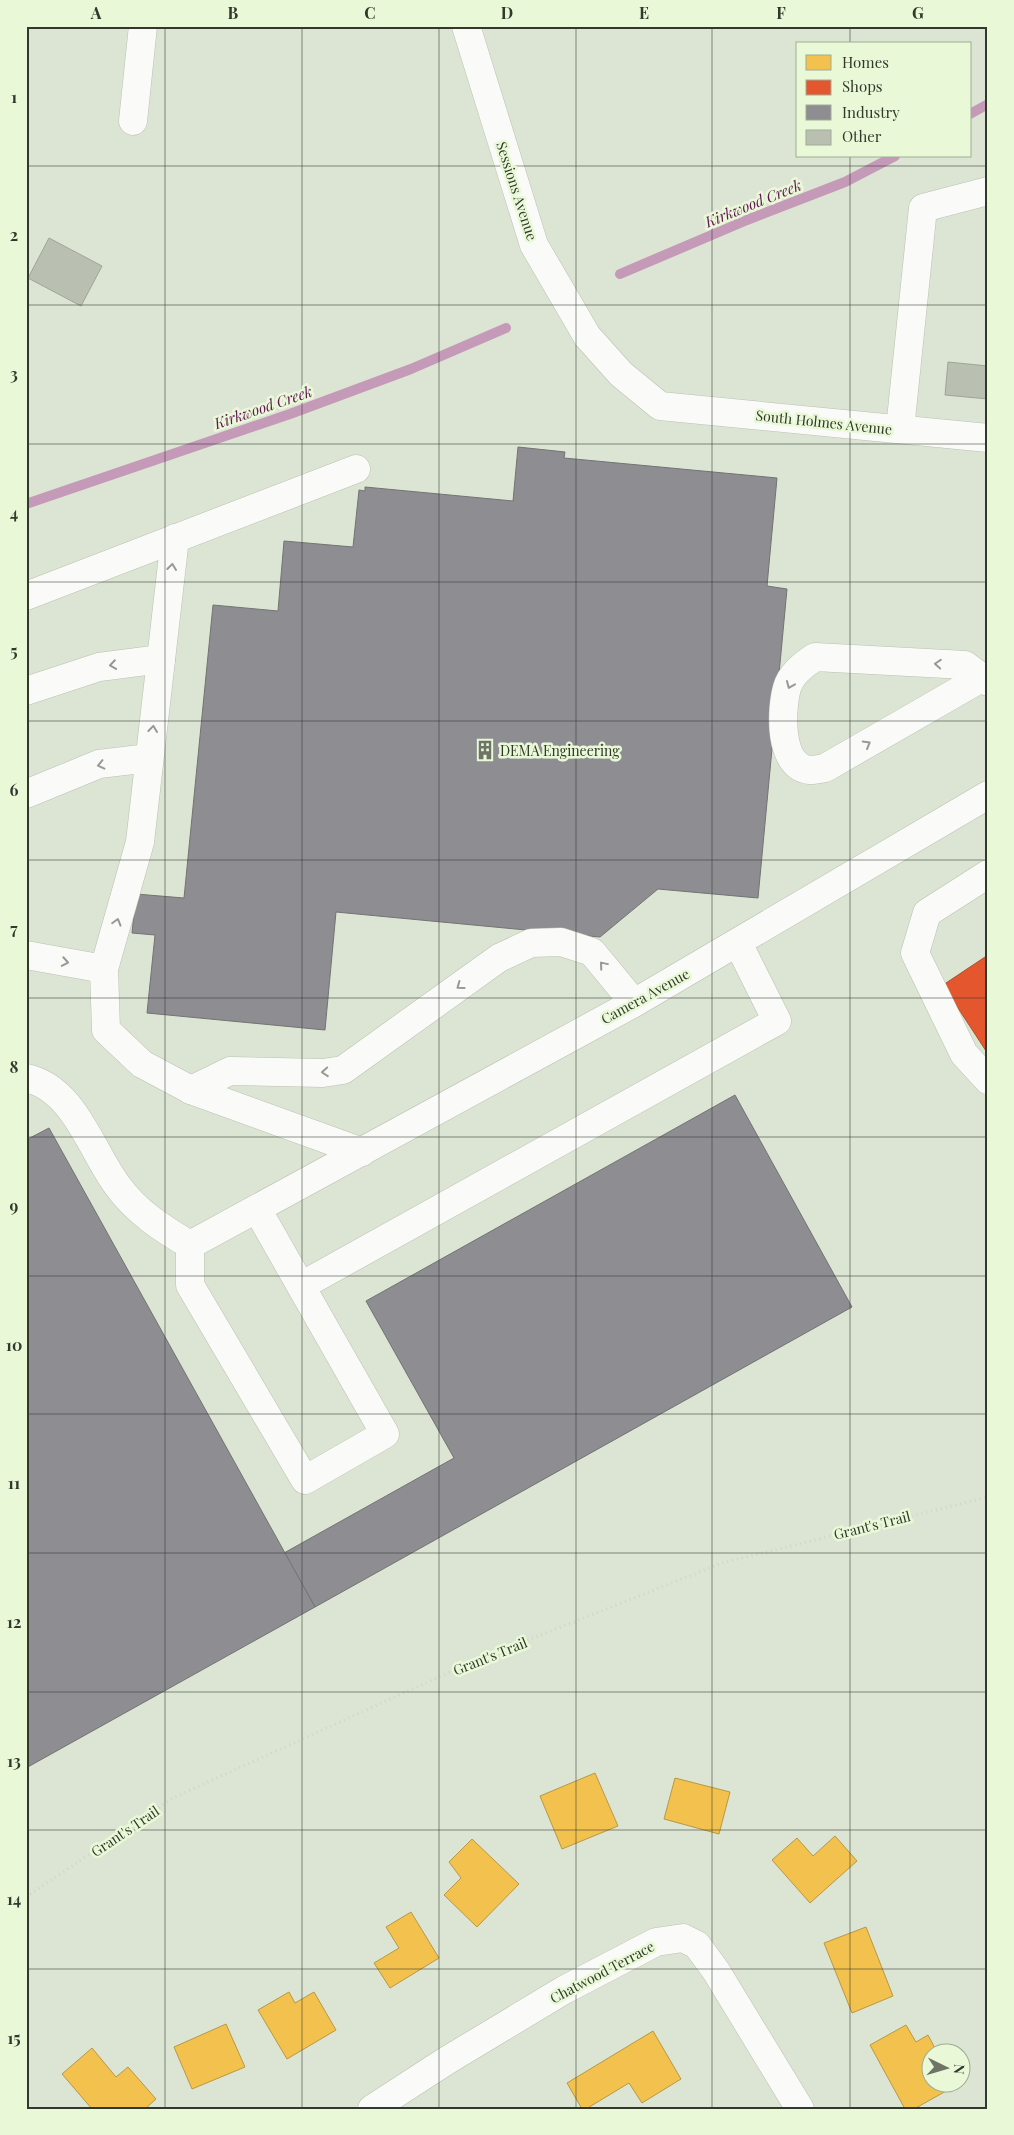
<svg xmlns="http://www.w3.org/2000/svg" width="1014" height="2135" font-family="'Playfair Display',serif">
<rect width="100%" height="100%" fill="#dce4d3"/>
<g fill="#f2c14e" stroke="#b89844">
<polygon points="595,1773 618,1826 562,1849 540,1796"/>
<polygon points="675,1778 730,1792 719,1834 664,1819"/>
<polygon points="835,1836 857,1861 810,1903 772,1860 797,1838 813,1856"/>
<polygon points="472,1839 519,1884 477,1927 444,1895 461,1878 449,1862"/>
<polygon points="411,1912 439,1958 390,1988 374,1963 399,1948 386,1927"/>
<polygon points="866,1927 893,1996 852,2013 824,1943"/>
<polygon points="289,1992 295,2003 314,1992 336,2030 287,2059 258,2010"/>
<polygon points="226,2024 245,2067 192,2089 174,2047"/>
<polygon points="906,2025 916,2042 928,2035 937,2052 932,2052 932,2082 954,2082 955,2086 914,2109 905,2109 870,2045"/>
<polygon points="653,2031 681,2079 642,2103 629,2083 586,2109 582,2109 567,2083"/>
<polygon points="92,2048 116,2077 128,2067 156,2099 145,2109 92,2109 62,2074"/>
</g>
<polygon fill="#e4572e" stroke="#af4e2d" points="988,955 988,1054 943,985"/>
<g fill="#8d8d92" stroke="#727473">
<polygon points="518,447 565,452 564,458 777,478 767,586 787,589 758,898 658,889 600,937 336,912 325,1030 147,1013 155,935 132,933 136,894 184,898 213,605 278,611 284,541 353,547 359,490 365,491 365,487 513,501"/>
<polygon points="735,1095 852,1307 315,1607 284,1553 454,1458 366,1301"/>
<polygon points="49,1128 315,1607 26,1768 26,1140"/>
</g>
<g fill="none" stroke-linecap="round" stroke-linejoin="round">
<g stroke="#c599b8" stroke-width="10">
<polyline points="970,114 988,104"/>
<polyline points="620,274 747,220 845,182 895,156"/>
<polyline points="26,504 290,414 411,369 506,328"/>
</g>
</g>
<g fill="#b9c0b2" stroke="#9ea598">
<polygon points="49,238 102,266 81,306 28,278"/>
<polygon points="948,362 988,366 988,399 945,395"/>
</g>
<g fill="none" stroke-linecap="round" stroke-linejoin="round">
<defs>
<g id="minor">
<polyline points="466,26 534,245 587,336 621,374 660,406 988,438"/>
<polyline points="133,121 143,26"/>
<polyline points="900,429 923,208 988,191"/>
<polyline points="175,538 140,842 104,969 106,1030 142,1064 191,1090 362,1152"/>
<polyline points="26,596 356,469"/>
<path d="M 983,677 L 825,768 C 820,769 814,770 810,770 C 778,767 781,709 787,688 C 791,674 803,665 815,657 L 965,665 L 988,682"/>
<polyline points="26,691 99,667 161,659"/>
<polyline points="26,794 99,764 149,758"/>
<polyline points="988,874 927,913 915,953 964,1054 988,1080"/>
<polyline points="26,955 104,969"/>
<path d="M 26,1078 C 74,1088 91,1150 117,1185 C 136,1212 163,1229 190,1245 L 634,1003 L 988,795"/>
<polyline points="191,1090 230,1071 323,1073 343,1070 499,958 531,943 561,942 592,952 634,1003"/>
<polyline points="190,1245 190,1285 305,1480 385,1434 257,1209"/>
<polyline points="301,1286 777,1021 738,943"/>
<polyline points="372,2109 446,2061 564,1990 656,1942 683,1938 697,1945 716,1971 800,2109"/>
</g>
</defs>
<use href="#minor" stroke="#bac1b2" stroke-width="29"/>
<polyline stroke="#d1d3ce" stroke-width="3" stroke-dasharray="1 4" stroke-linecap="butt" points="26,1897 173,1798 463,1666 722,1563 988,1497"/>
<use href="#minor" stroke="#fafbf8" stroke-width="28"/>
</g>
<defs><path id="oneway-chevron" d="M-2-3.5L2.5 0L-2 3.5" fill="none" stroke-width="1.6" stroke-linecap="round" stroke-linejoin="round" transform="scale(1.25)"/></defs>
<g stroke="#969a92">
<use href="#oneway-chevron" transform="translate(172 567) rotate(-83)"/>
<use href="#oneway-chevron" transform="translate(938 664) rotate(-176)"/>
<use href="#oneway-chevron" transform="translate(113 665) rotate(172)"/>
<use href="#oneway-chevron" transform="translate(790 685) rotate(113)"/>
<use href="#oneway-chevron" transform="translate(153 729) rotate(-83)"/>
<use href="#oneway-chevron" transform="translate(867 744) rotate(-30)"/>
<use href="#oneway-chevron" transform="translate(101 765) rotate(167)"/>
<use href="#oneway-chevron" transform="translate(117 922) rotate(-74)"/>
<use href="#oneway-chevron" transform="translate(65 962) rotate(10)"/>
<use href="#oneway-chevron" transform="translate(603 965) rotate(-130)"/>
<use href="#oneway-chevron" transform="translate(460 986) rotate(144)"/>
<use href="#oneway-chevron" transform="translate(325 1072) rotate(176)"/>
</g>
<path fill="none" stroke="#32382b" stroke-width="1" stroke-opacity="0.55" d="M 165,26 L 165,2109M 302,26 L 302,2109M 439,26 L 439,2109M 576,26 L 576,2109M 712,26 L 712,2109M 850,26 L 850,44M 850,156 L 850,2109M 26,166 L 988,166M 26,305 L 988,305M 26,444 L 988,444M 26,582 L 988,582M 26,721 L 988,721M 26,860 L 988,860M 26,998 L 988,998M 26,1137 L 988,1137M 26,1276 L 988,1276M 26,1414 L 988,1414M 26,1553 L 988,1553M 26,1692 L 988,1692M 26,1830 L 988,1830M 26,1969 L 988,1969"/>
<defs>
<symbol id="building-bare" viewBox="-9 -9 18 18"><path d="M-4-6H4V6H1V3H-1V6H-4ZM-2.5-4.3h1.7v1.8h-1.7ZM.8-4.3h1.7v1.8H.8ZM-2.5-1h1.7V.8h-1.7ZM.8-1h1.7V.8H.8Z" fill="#6e7466" stroke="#e9f9d8" stroke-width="2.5" paint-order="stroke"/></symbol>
</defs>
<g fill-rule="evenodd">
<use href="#building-bare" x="471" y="736" width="28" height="28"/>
</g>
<g text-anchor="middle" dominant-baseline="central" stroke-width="5" stroke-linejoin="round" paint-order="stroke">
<g font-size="14" fill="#32382b" stroke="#e9f9d8">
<text transform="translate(517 191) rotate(72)">Sessions Avenue</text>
<text transform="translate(824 422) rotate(6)">South Holmes Avenue</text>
<text transform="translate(645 996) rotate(-29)">Camera Avenue</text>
<text transform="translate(872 1525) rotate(-14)">Grant's Trail</text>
<text transform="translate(490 1656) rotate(-22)">Grant's Trail</text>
<text transform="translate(125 1831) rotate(-34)">Grant's Trail</text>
<text transform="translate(602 1972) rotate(-28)">Chatwood Terrace</text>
</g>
<g font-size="14" fill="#32382b" stroke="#e9f9d8" text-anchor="start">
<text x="500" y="750">DEMA Engineering</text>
</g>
<g font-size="15" font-style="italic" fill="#631357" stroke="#e9f9d8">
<text transform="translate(753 203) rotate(-22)">Kirkwood Creek</text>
<text transform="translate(263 407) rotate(-19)">Kirkwood Creek</text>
</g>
</g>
<rect width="1014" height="2135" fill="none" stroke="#e9f9d8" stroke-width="55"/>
<rect x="796" y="42" width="175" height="115" fill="#e9f9d8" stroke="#a0ac93"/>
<rect x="806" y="55" width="25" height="15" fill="#f2c14e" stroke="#a0ac93"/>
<text x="842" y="68" font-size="15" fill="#32382b">Homes</text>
<rect x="806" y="80" width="25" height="15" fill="#e4572e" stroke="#a0ac93"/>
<text x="842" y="92" font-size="15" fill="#32382b">Shops</text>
<rect x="806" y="105" width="25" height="15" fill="#8d8d92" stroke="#a0ac93"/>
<text x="842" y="118" font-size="15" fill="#32382b">Industry</text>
<rect x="806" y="130" width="25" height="15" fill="#b9c0b2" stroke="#a0ac93"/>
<text x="842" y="142" font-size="15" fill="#32382b">Other</text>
<g transform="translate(946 2068) rotate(95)"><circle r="24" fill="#e9f9d8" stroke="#a0ac93"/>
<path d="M0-4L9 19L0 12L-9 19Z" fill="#6e7466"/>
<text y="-8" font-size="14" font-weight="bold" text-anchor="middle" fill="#32382b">N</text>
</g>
<rect x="28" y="28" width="958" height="2080" fill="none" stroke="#32382b" stroke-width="2"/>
<g font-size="16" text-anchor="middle" font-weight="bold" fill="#32382b">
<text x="96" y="19">A</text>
<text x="233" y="19">B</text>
<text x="370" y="19">C</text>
<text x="507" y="19">D</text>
<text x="644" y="19">E</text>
<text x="781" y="19">F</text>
<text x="918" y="19">G</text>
<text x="14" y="103">1</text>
<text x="14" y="241">2</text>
<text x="14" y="380">3</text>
<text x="14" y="519">4</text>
<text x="14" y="657">5</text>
<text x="14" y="796">6</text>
<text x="14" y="935">7</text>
<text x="14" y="1073">8</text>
<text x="14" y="1212">9</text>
<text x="14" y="1351">10</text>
<text x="14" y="1489">11</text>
<text x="14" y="1628">12</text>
<text x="14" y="1767">13</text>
<text x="14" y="1905">14</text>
<text x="14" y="2044">15</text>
</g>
</svg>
